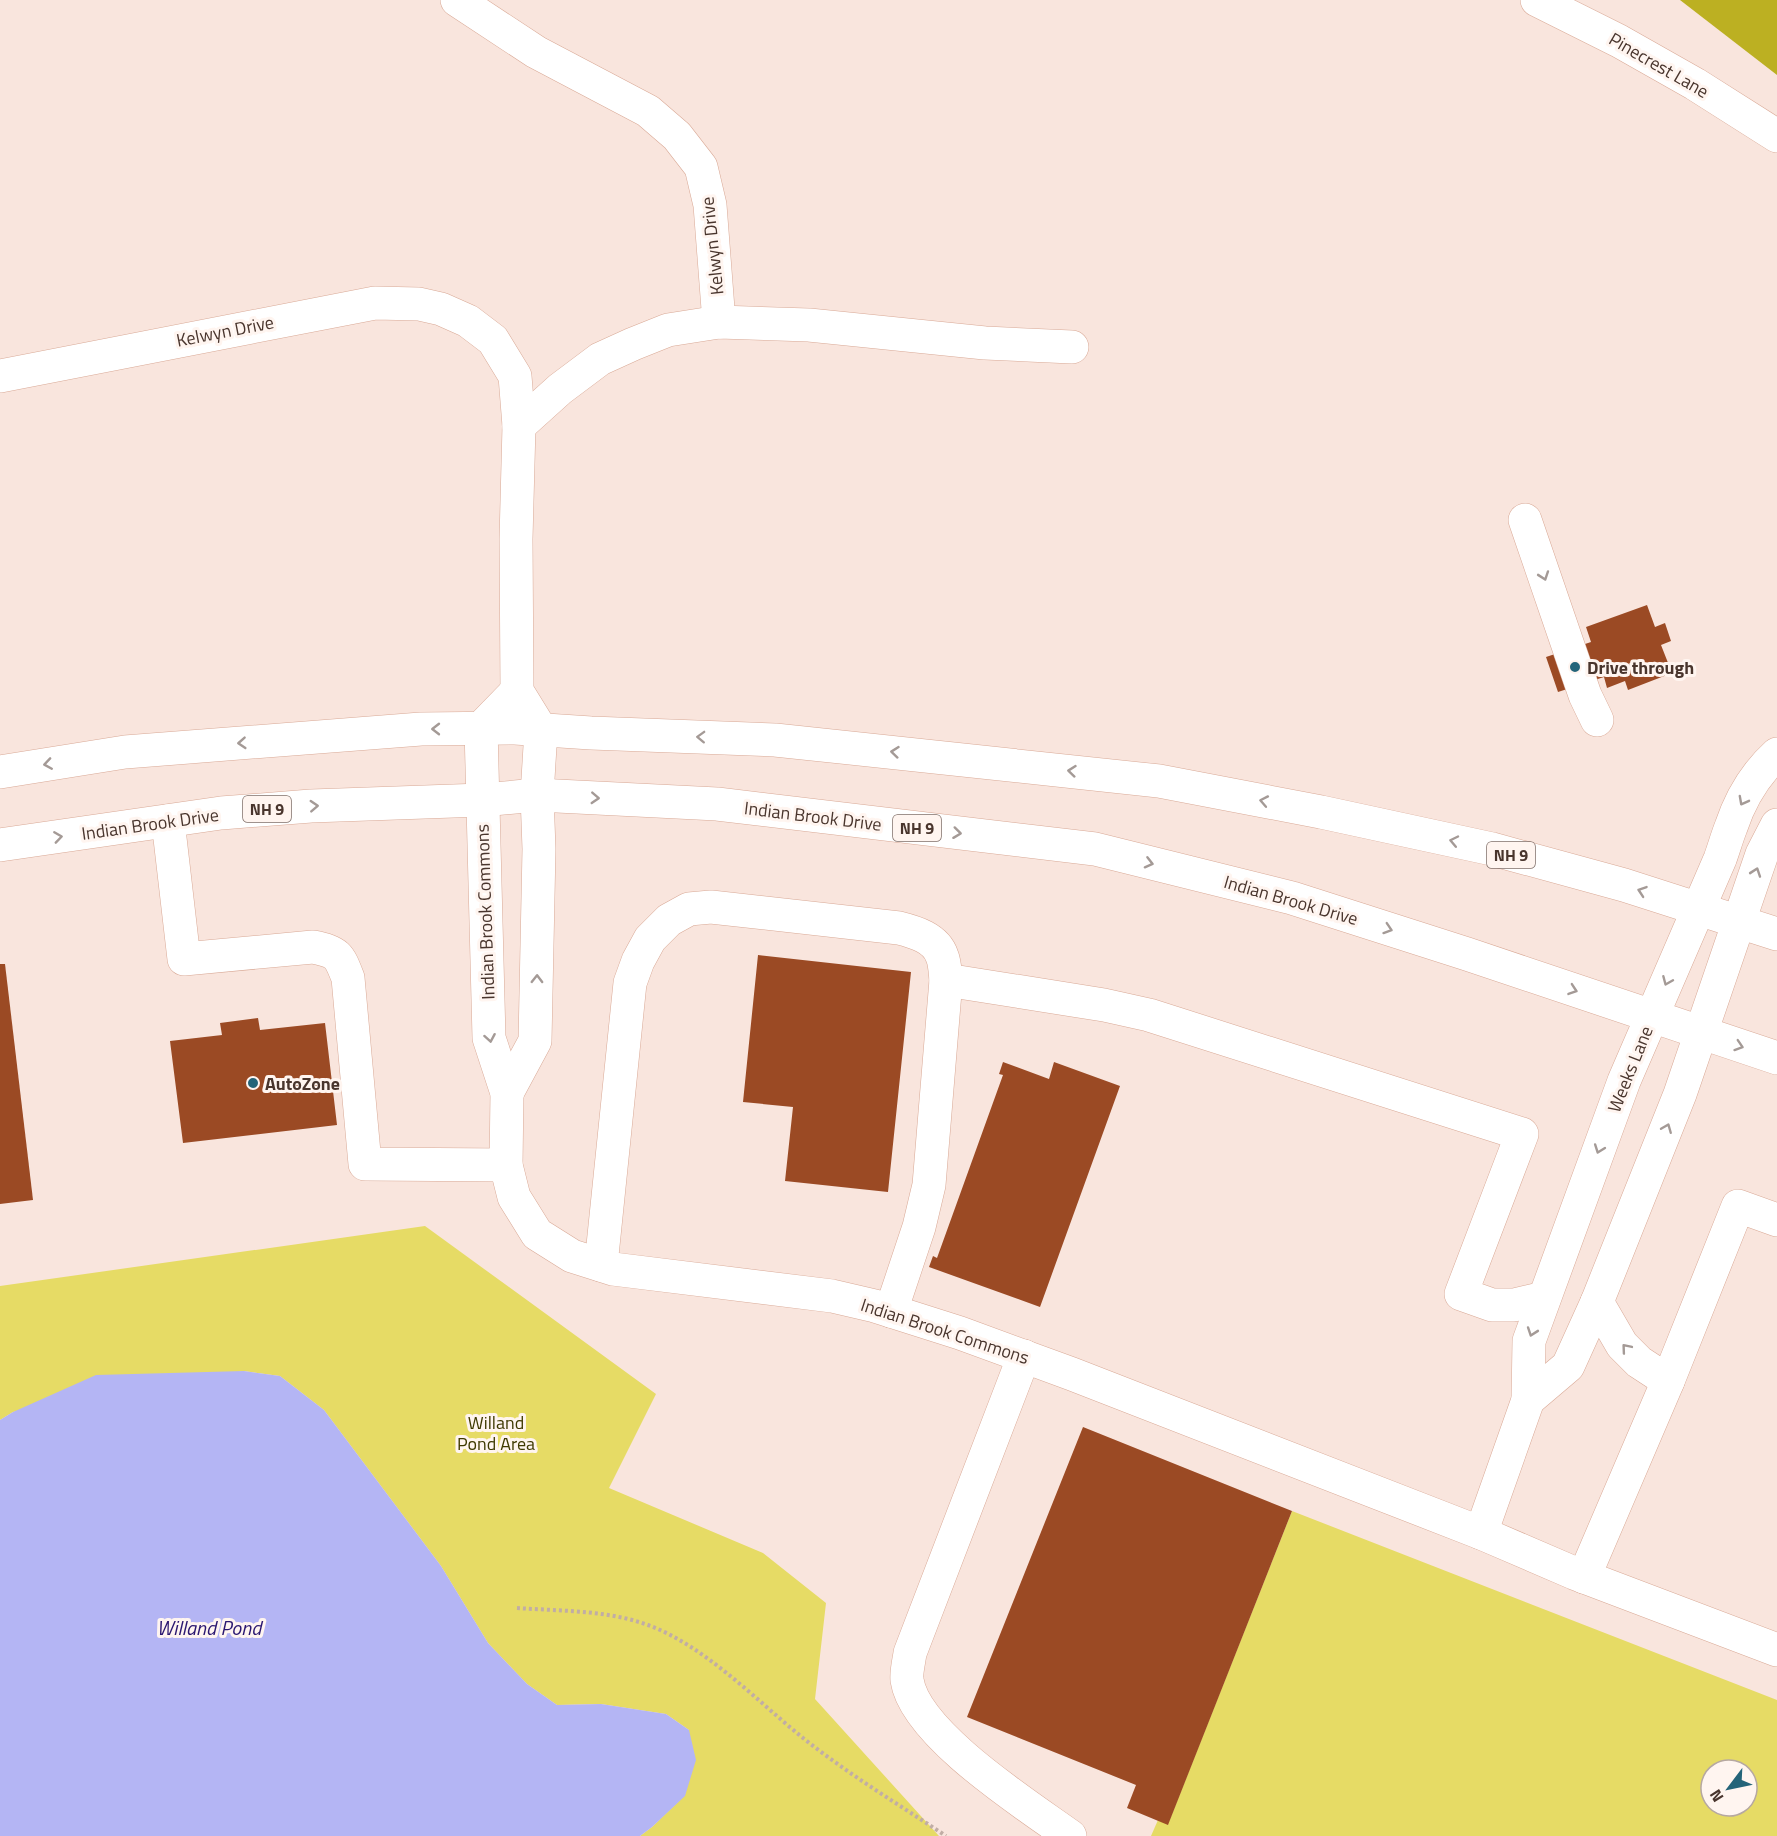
<svg xmlns="http://www.w3.org/2000/svg" width="1777" height="1836" font-family="'Titillium Web',sans-serif">
<rect width="100%" height="100%" fill="#f9e5dd"/>
<g fill="#e6db65" fill-rule="evenodd">
<polygon points="425,1226 656,1394 609,1488 763,1553 826,1603 815,1699 939,1836 640,1836 652,1827 685,1795 689,1730 666,1714 601,1704 557,1705 527,1684 488,1643 441,1566 324,1410 280,1376 244,1371 13,1412 0,1420 0,1286"/>
<path d="M 1292,1511 L 1777,1700 L 1777,1836 L 1151,1836 L 1158,1820 L 1168,1824 ZM 1711,1770 L 1747,1770 L 1747,1806 L 1711,1806 Z"/>
</g>
<polygon fill="#bcb022" points="1680,0 1777,0 1777,75"/>
<polygon fill="#b4b5f4" points="244,1371 280,1376 324,1410 441,1566 488,1643 527,1684 557,1705 601,1704 666,1714 689,1730 696,1760 685,1796 652,1827 640,1836 0,1836 0,1420 13,1412 96,1375"/>
<g fill="#9b4a24">
<polygon points="1647,605 1655,627 1665,623 1671,641 1661,645 1672,673 1628,690 1625,681 1607,688 1604,677 1558,692 1546,657 1591,642 1586,627"/>
<polygon points="758,955 911,972 888,1192 785,1181 793,1107 743,1102"/>
<polygon points="0,964 5,964 33,1200 0,1204"/>
<polygon points="258,1018 260,1030 325,1023 337,1125 183,1143 170,1041 222,1035 220,1023"/>
<polygon points="1003,1062 1049,1079 1054,1062 1120,1086 1040,1307 929,1267 933,1256 937,1258 1003,1075 999,1074"/>
<polygon points="1083,1427 1292,1511 1168,1825 1127,1808 1136,1785 967,1717"/>
</g>
<g fill="none" stroke-linecap="round" stroke-linejoin="round">
<defs>
<g id="minor">
<polyline points="457,0 536,52 648,111 677,136 701,167 710,205 719,322"/>
<polyline points="1537,0 1619,41 1695,84 1777,136"/>
<polyline points="0,376 375,303 419,304 441,309 468,321 493,340 515,376 519,426 516,539 517,691 541,730 537,795 539,849 535,1041 507,1093"/>
<polyline points="519,426 560,389 600,359 633,344 668,330 719,322 809,325 985,343 1072,347"/>
<polyline points="1525,520 1585,695 1597,720"/>
<polyline points="517,691 481,728 489,1038 507,1093 506,1165 514,1197 537,1234 572,1256 613,1269 832,1296 875,1306 960,1333 1072,1374 1481,1533 1574,1573 1777,1650"/>
<path d="M 168,821 L 184,959 L 313,947 C 338,952 339,955 348,978 L 365,1164 L 506,1165"/>
<polyline points="946,980 1104,1005 1149,1015 1522,1134 1461,1294 1492,1305 1514,1305 1544,1298"/>
<path d="M 601,1265 L 630,983 L 638,961 L 650,939 L 669,920 L 689,909 L 711,907 L 899,928 C 915,932 936,938 942,956 C 945,963 945,972 946,980 L 929,1185 L 919,1227 L 891,1311"/>
<polyline points="1597,1302 1622,1345 1639,1362 1668,1381"/>
<path d="M 1024,1356 L 910,1653 C 909,1661 906,1672 907,1680 C 915,1734 1027,1805 1070,1836"/>
<polyline points="1528,1400 1568,1366 1597,1302 1680,1094 1762,854 1777,825"/>
<path d="M 1481,1533 L 1528,1400 L 1529,1341 L 1624,1081 L 1720,859 C 1724,848 1727,837 1731,827 C 1740,800 1756,773 1777,754"/>
<polyline points="1584,1577 1668,1381 1738,1206 1777,1220"/>
</g>
<g id="major">
<polyline points="0,772 125,752 421,729 515,728 591,733 775,740 1159,781 1321,812 1492,849 1624,885 1777,934"/>
<polyline points="0,845 221,813 311,806 482,800 537,795 717,804 1095,849 1292,898 1467,954 1777,1058"/>
</g>
</defs>
<use href="#minor" stroke="#d9a996" stroke-width="34"/>
<use href="#major" stroke="#d9a996" stroke-width="34"/>
<path stroke="#c1ada5" stroke-width="4" stroke-dasharray="3 3" stroke-linecap="butt" d="M 517,1608 C 560,1611 607,1610 648,1625 C 705,1646 756,1700 803,1738 C 848,1774 898,1804 946,1836"/>
<use href="#minor" stroke="#fff" stroke-width="33"/>
<use href="#major" stroke="#fff" stroke-width="33"/>
</g>
<defs><path id="oneway-chevron" d="M-2-3.5L2.5 0L-2 3.5" fill="none" stroke-width="1.6" stroke-linecap="round" stroke-linejoin="round" transform="scale(1.5)"/></defs>
<g stroke="#a49a96">
<use href="#oneway-chevron" transform="translate(1544 576) rotate(71)"/>
<use href="#oneway-chevron" transform="translate(436 729) rotate(180)"/>
<use href="#oneway-chevron" transform="translate(701 737) rotate(-178)"/>
<use href="#oneway-chevron" transform="translate(242 743) rotate(176)"/>
<use href="#oneway-chevron" transform="translate(895 752) rotate(-174)"/>
<use href="#oneway-chevron" transform="translate(48 764) rotate(171)"/>
<use href="#oneway-chevron" transform="translate(1072 771) rotate(-174)"/>
<use href="#oneway-chevron" transform="translate(595 798) rotate(3)"/>
<use href="#oneway-chevron" transform="translate(1264 801) rotate(-169)"/>
<use href="#oneway-chevron" transform="translate(1743 801) rotate(118)"/>
<use href="#oneway-chevron" transform="translate(314 806) rotate(-3)"/>
<use href="#oneway-chevron" transform="translate(957 833) rotate(7)"/>
<use href="#oneway-chevron" transform="translate(58 837) rotate(-8)"/>
<use href="#oneway-chevron" transform="translate(1454 841) rotate(-168)"/>
<use href="#oneway-chevron" transform="translate(1149 863) rotate(14)"/>
<use href="#oneway-chevron" transform="translate(1756 872) rotate(-71)"/>
<use href="#oneway-chevron" transform="translate(1642 891) rotate(-161)"/>
<use href="#oneway-chevron" transform="translate(1388 929) rotate(18)"/>
<use href="#oneway-chevron" transform="translate(537 979) rotate(-89)"/>
<use href="#oneway-chevron" transform="translate(1667 981) rotate(113)"/>
<use href="#oneway-chevron" transform="translate(1573 990) rotate(19)"/>
<use href="#oneway-chevron" transform="translate(490 1038) rotate(80)"/>
<use href="#oneway-chevron" transform="translate(1739 1046) rotate(18)"/>
<use href="#oneway-chevron" transform="translate(1667 1128) rotate(-68)"/>
<use href="#oneway-chevron" transform="translate(1599 1149) rotate(110)"/>
<use href="#oneway-chevron" transform="translate(1532 1332) rotate(109)"/>
<use href="#oneway-chevron" transform="translate(1626 1348) rotate(-130)"/>
</g>
<g fill="#246479" stroke="#fff5f0" stroke-width="2">
<circle cx="1575" cy="667" r="6"/>
<circle cx="253" cy="1083" r="6"/>
</g>
<g text-anchor="middle" dominant-baseline="central" stroke-width="6" stroke-linejoin="round" paint-order="stroke">
<g fill="#fff5f0" stroke="#806f68" stroke-width="1.5">
<rect x="243" y="796" width="48" height="26" rx="4.5"/>
<rect x="893" y="815" width="48" height="26" rx="4.5"/>
<rect x="1487" y="842" width="48" height="26" rx="4.5"/>
</g>
<g font-size="16" font-weight="bold" fill="#49352d">
<text x="267" y="809">NH 9</text>
<text x="917" y="828">NH 9</text>
<text x="1511" y="855">NH 9</text>
</g>
<g font-size="18" fill="#49352d" stroke="#fff5f0">
<text transform="translate(1659 65) rotate(30)">Pinecrest Lane</text>
<text transform="translate(712 246) rotate(-96)">Kelwyn Drive</text>
<text transform="translate(225 331) rotate(-11)">Kelwyn Drive</text>
<text transform="translate(813 816) rotate(7)">Indian Brook Drive</text>
<text transform="translate(150 824) rotate(-8)">Indian Brook Drive</text>
<text transform="translate(1291 900) rotate(16)">Indian Brook Drive</text>
<text transform="translate(485 912) rotate(-92)">Indian Brook Commons</text>
<text transform="translate(1630 1069) rotate(-68)">Weeks Lane</text>
<text transform="translate(945 1331) rotate(18)">Indian Brook Commons</text>
</g>
<g font-size="18" font-weight="bold" fill="#49352d" stroke="#fff5f0" text-anchor="start">
<text x="1587" y="667">Drive through</text>
<text x="265" y="1083">AutoZone</text>
</g>
<g font-size="18" fill="#3e3900" stroke="#fff5f0">
<text x="496" y="1422">Willand<tspan x="496" dy="21">Pond Area</tspan></text>
</g>
<g font-size="20" font-style="italic" fill="#2a1670" stroke="#fff5f0">
<text x="209" y="1627">Willand Pond</text>
</g>
</g>
<g transform="translate(1729 1788) rotate(238)"><circle r="28" fill="#fff5f0" stroke="#b6a8a2" stroke-width="1.5"/>
<path d="M0-4.5L10 22L0 15L-10 22Z" fill="#246479"/>
<text y="-9" font-size="16" font-weight="bold" text-anchor="middle" fill="#49352d">N</text>
</g>
</svg>
